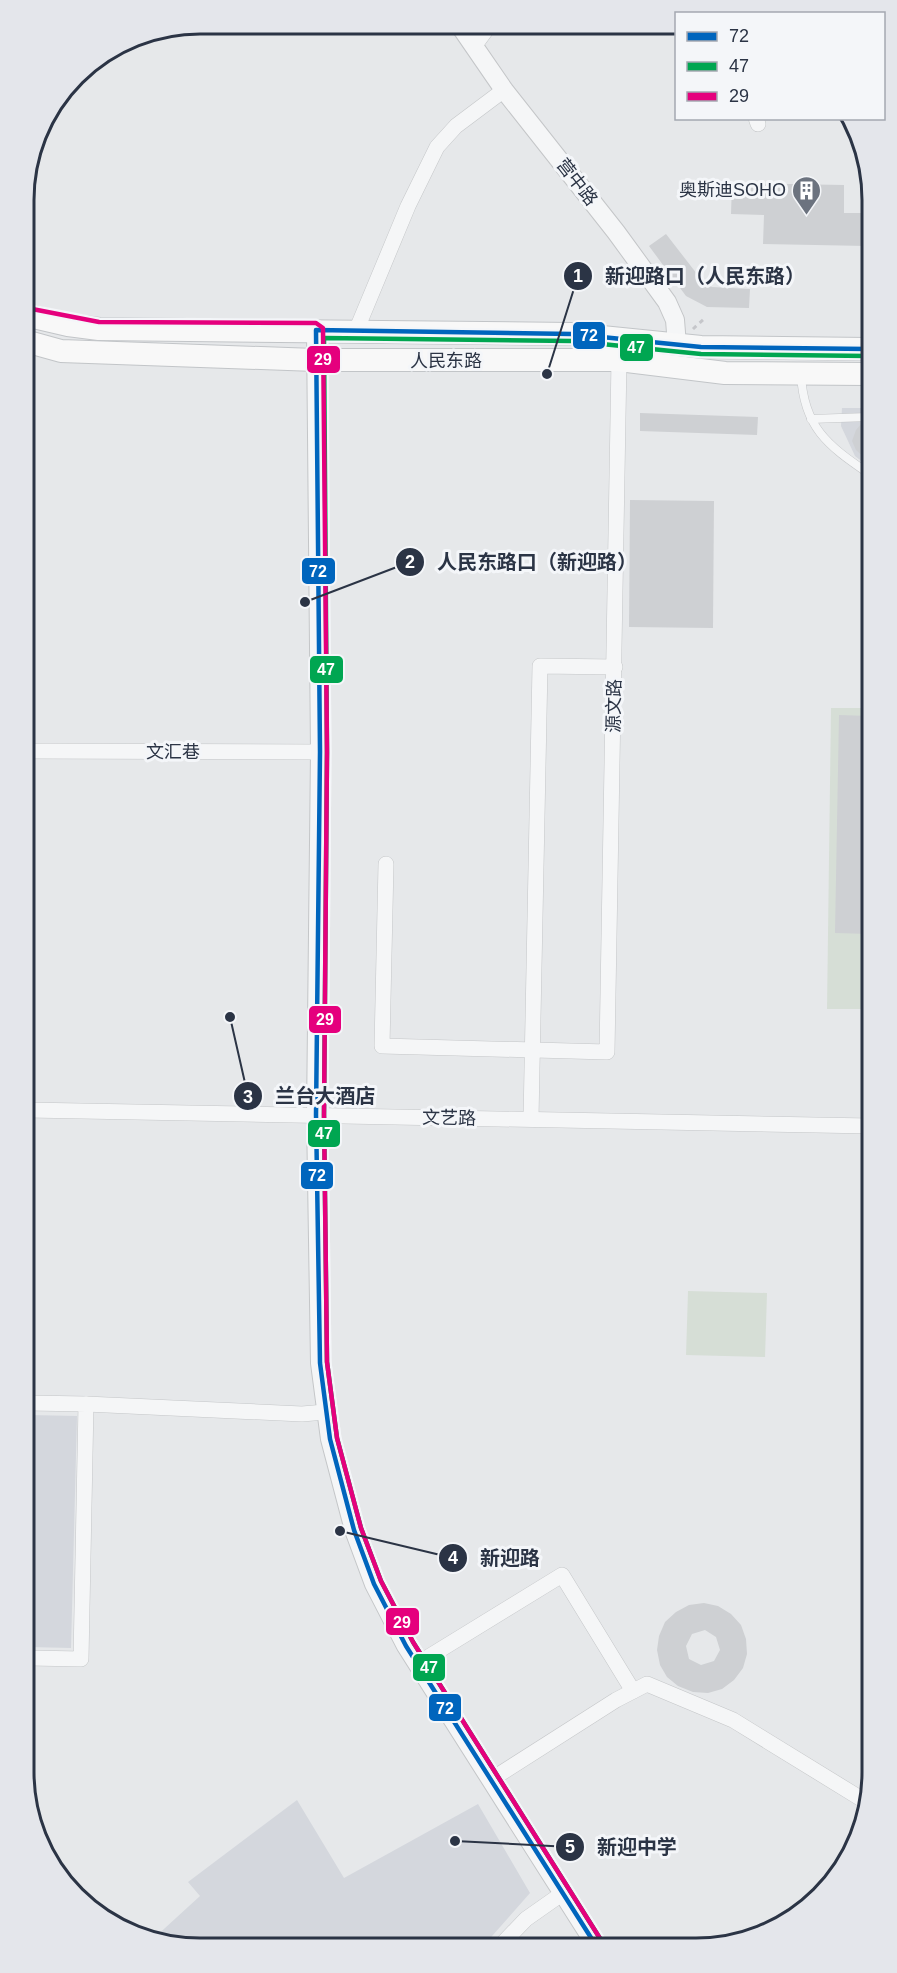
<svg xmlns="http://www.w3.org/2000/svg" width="897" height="1973" font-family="Arial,'Noto Sans SC',sans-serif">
<rect width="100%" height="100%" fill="#e6e8ea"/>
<g fill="#d4d7dd">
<polygon points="842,408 868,408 868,466 855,456 841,426"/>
<polygon points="29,1415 77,1416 71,1648 29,1647"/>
<polygon points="297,1800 344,1878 478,1804 530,1893 485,1944 166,1946 153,1939 200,1896 188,1882"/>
</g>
<g fill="#d6ded6">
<polygon points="831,708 869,708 870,1009 827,1009"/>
<polygon points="688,1291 767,1293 765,1357 686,1355"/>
</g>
<g fill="#ced0d3" fill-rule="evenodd">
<polygon points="732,183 844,185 844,213 867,213 867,246 763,244 764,215 731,214"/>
<polygon points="666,234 704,283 712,287 750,289 749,308 707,307 686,296 649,246"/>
<polygon points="640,413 758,417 757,435 640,431"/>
<polygon points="862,423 868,423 868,461 856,450 852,441 856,430"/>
<polygon points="630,500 714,501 713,628 629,627"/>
<polygon points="839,715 869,716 870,934 835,933"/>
<path d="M 704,1603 L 718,1606 L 731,1614 L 741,1625 L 746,1639 L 747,1654 L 743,1668 L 734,1680 L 722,1689 L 708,1693 L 693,1692 L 678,1686 L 667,1677 L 660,1665 L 657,1650 L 659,1636 L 665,1622 L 676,1612 L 689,1605 ZM 705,1630 L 716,1637 L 720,1650 L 714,1661 L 701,1665 L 689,1659 L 686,1646 L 692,1634 Z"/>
</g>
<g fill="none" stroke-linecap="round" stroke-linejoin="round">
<defs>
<g id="service">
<path d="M 801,375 C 804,427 827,445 868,473"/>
<polyline points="811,419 868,417"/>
</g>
<g id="minor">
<polyline points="475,45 489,26"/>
<polyline points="756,118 758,124"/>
<polyline points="356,331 408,206 437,147 456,126 504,90"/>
<polyline points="26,751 320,752"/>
<polyline points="386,864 382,1046 607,1052 619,360"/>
<polyline points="28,1110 870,1126"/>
<polyline points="531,1119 540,666 615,667"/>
<polyline points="29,1403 86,1404 81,1659 30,1658"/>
<polyline points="86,1404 302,1414 325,1412"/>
<polyline points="417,1664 562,1575 633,1691"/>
<polyline points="492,1779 616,1700 647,1684 733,1720 868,1803"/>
<polyline points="502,1944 526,1919 563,1893"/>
</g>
<g id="tertiary">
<polyline points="460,26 504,90 616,232 667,302 675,320 677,345"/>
<polyline points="316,330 320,752 316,1115 320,1363 330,1439 354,1530 374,1584 406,1646 595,1944"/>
</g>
<g id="primary">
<polyline points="25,315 68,325 99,329 572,334 701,347 868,349"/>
<polyline points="25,341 61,351 315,360 619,360 725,373 868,374"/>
</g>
</defs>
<use href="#service" stroke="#c4c6c8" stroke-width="9"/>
<use href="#minor" stroke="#c4c6c8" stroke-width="16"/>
<use href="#tertiary" stroke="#c4c6c8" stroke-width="20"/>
<use href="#primary" stroke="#c2c5c8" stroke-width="24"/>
<polyline stroke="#c5c6ca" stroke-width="3" stroke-dasharray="4.5 4.5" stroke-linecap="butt" points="693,329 705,318"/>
<use href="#service" stroke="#f5f6f7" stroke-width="8"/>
<use href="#minor" stroke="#f5f6f7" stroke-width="15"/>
<use href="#tertiary" stroke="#f5f6f7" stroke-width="18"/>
<use href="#primary" stroke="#f8f8f8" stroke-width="22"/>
<defs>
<polyline id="bus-1" points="595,1944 406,1646 374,1584 354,1530 330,1439 320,1363 316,1115 320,752 316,330 572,334 701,347 868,349"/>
<polyline id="bus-2" points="601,1940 413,1642 381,1581 361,1528 337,1438 327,1362 324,1115 327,752 324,338 572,341 701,354 868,356"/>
<polyline id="bus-3" points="27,308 99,322 316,323 323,328 327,752 324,1115 327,1362 337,1438 361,1528 381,1581 413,1642 601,1940"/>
</defs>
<use href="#bus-1" stroke="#f4f6f9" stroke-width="9"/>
<use href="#bus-2" stroke="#f4f6f9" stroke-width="9"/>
<use href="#bus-3" stroke="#f4f6f9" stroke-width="9"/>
<use href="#bus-1" stroke="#0065bd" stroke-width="4.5"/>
<use href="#bus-2" stroke="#00a651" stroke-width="4.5"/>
<use href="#bus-3" stroke="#e5007d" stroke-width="4.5"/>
</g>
<defs>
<symbol id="building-pin" viewBox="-11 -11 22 30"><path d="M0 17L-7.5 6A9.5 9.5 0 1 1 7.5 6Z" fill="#6c737f" stroke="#f4f6f9"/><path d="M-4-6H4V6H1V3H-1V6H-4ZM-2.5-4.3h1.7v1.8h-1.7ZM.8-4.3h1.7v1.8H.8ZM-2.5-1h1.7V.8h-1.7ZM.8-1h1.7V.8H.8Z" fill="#fff"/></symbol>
</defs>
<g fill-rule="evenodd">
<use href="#building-pin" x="790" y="174" width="33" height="45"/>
</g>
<g text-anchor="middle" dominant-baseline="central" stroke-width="6" stroke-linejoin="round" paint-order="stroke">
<g font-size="18" fill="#2b3445" stroke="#f4f6f9">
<text transform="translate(577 182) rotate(52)">营中路</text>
<text x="446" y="361">人民东路</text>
<text transform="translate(614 706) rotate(-89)">源文路</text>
<text x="173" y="752">文汇巷</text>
<text transform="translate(449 1118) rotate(1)">文艺路</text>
</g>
<g font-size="18" fill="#2b3445" stroke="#f4f6f9" text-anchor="end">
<text x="786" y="190">奥斯迪SOHO</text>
</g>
</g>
<path d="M0 0H897V1973H0ZM200 34H696A166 166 0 0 1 862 200V1772A166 166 0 0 1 696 1938H200A166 166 0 0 1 34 1772V200A166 166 0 0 1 200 34Z" fill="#e4e6eb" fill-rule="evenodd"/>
<path fill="none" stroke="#2b3445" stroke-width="3" d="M200 34H696A166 166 0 0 1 862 200V1772A166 166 0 0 1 696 1938H200A166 166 0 0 1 34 1772V200A166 166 0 0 1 200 34Z"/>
<path fill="none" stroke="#2b3445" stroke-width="2" d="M547 374L578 276M305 602L410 562M230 1017L248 1096M340 1531L453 1558M455 1841L570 1847"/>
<g fill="#2b3445" stroke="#f4f6f9" stroke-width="2">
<circle cx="547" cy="374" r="6"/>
<circle cx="305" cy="602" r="6"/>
<circle cx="230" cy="1017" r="6"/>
<circle cx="340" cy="1531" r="6"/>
<circle cx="455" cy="1841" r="6"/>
<circle cx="578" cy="276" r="15"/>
<circle cx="410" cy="562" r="15"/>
<circle cx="248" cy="1096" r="15"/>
<circle cx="453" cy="1558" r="15"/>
<circle cx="570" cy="1847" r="15"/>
</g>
<g font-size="18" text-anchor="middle" font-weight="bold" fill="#fff">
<text x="578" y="282">1</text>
<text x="410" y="568">2</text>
<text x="248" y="1103">3</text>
<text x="453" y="1564">4</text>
<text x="570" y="1853">5</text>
</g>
<g font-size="20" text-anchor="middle" font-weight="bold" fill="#2b3445" stroke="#f4f6f9" stroke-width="6" stroke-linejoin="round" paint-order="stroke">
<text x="705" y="283">新迎路口（人民东路）</text>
<text x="537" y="569">人民东路口（新迎路）</text>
<text x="325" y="1103">兰台大酒店</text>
<text x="510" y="1565">新迎路</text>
<text x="637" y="1854">新迎中学</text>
</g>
<g stroke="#f4f6f9" stroke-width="2">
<rect x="572" y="321" width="34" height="29" rx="6" fill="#0065bd"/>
<rect x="619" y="333" width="35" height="29" rx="6" fill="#00a651"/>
<rect x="306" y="345" width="35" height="29" rx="6" fill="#e5007d"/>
<rect x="301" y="557" width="35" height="28" rx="6" fill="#0065bd"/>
<rect x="309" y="655" width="35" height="29" rx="6" fill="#00a651"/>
<rect x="308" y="1005" width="34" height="29" rx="6" fill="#e5007d"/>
<rect x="307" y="1119" width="34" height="29" rx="6" fill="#00a651"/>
<rect x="300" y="1161" width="34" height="29" rx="6" fill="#0065bd"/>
<rect x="385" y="1607" width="35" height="29" rx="6" fill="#e5007d"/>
<rect x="412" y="1653" width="34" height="29" rx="6" fill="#00a651"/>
<rect x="428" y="1693" width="34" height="29" rx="6" fill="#0065bd"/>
</g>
<g font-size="16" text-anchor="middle" font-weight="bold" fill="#fff">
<text x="589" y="341">72</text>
<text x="636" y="353">47</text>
<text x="323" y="365">29</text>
<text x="318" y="577">72</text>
<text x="326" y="675">47</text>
<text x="325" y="1025">29</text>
<text x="324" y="1139">47</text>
<text x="317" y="1181">72</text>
<text x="402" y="1628">29</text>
<text x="429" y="1673">47</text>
<text x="445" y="1714">72</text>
</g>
<rect x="675" y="12" width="210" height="108" fill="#f4f6f9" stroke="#a4a8b1" stroke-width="1.5"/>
<rect x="687" y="32" width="30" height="9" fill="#0065bd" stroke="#a4a8b1" stroke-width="1.5"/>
<text x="729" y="42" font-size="18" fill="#2b3445">72</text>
<rect x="687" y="62" width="30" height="9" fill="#00a651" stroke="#a4a8b1" stroke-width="1.5"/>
<text x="729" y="72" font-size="18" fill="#2b3445">47</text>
<rect x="687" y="92" width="30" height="9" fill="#e5007d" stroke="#a4a8b1" stroke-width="1.5"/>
<text x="729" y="102" font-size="18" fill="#2b3445">29</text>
</svg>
